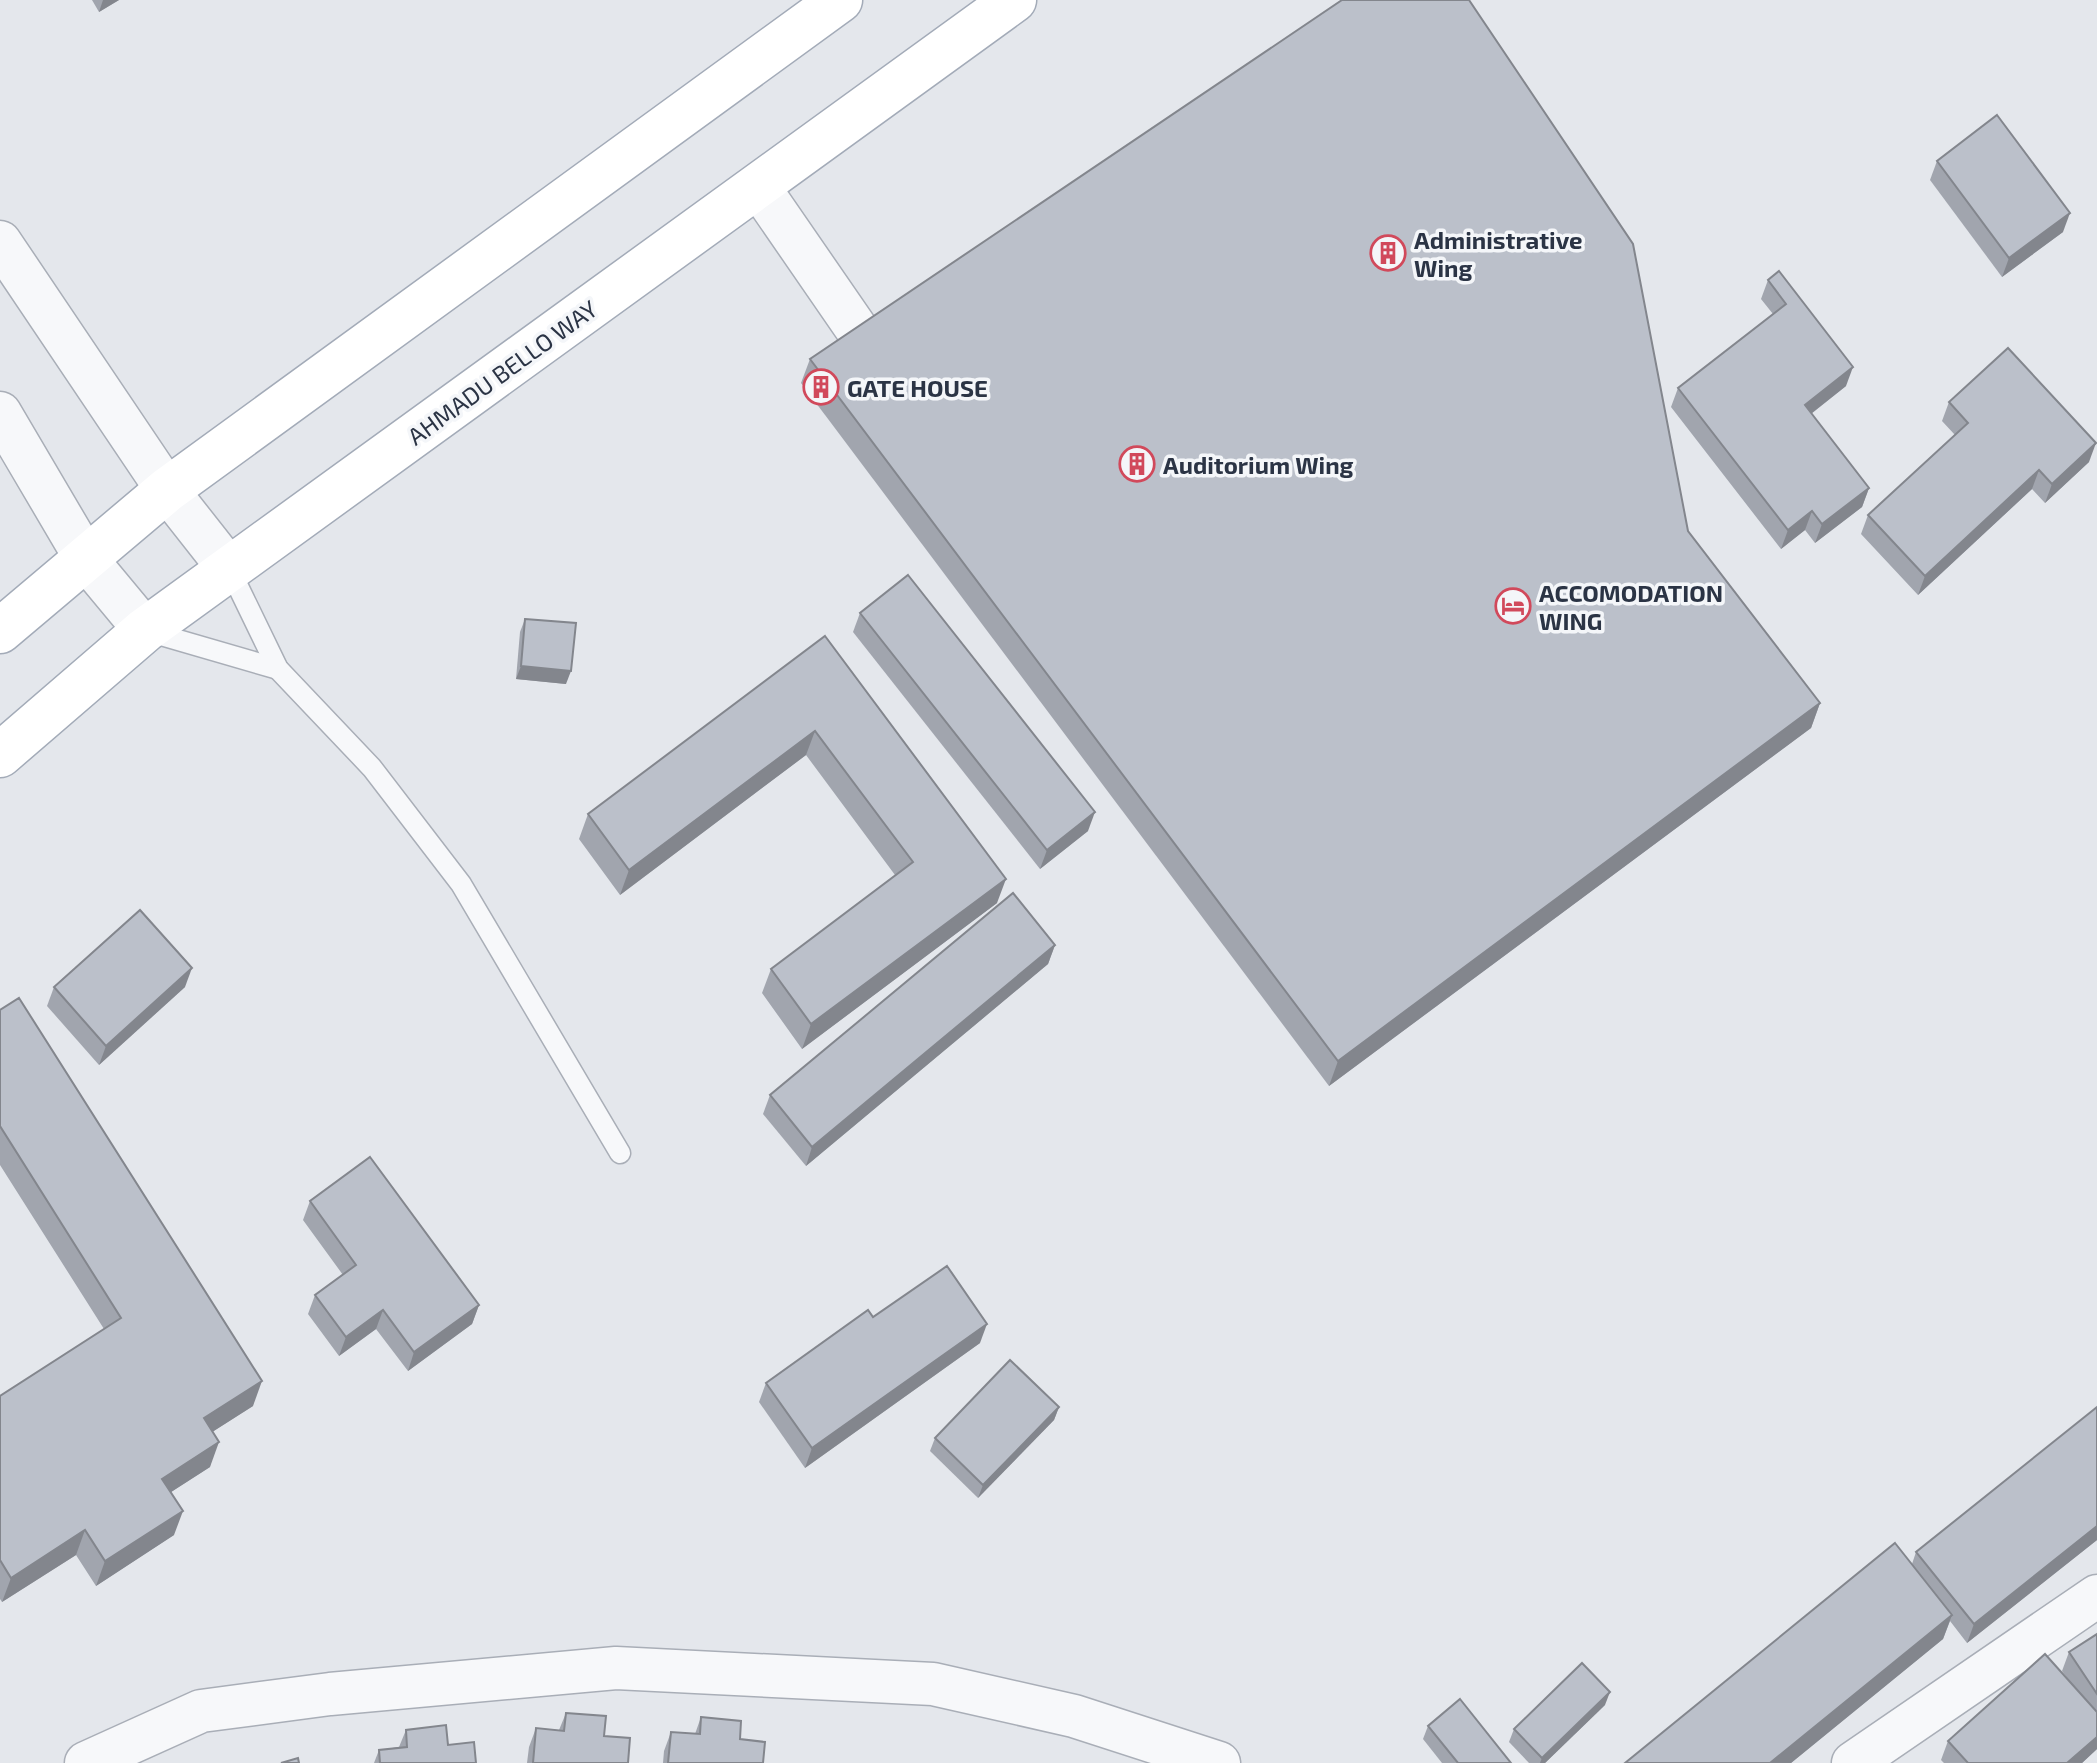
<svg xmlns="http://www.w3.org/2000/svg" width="2097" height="1763" font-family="'Exo 2',sans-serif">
<rect width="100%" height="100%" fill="#e4e7ec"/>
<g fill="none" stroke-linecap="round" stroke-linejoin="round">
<defs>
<g id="lane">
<polyline points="230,570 278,669 372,768 461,884 620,1153"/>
<polyline points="147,631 278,669"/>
</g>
<g id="street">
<polyline points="758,186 889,376"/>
<polyline points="0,242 167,490 230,570"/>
<polyline points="0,413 86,559 145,630"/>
<polyline points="86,1763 201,1711 330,1694 616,1668 933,1684 1074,1716 1219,1763"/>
<polyline points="1853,1763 2097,1596"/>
</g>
<g id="primary">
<polyline points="0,631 167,490 840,0"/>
<polyline points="0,755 145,630 1014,0"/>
</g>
</defs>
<use href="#lane" stroke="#a9aeb7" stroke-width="23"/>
<use href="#street" stroke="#a9aeb7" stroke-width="45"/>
<use href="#primary" stroke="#a3abb8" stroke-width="47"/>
<use href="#lane" stroke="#f7f8fa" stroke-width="20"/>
<use href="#street" stroke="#f7f8fa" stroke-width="42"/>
<use href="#primary" stroke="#fff" stroke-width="44"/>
</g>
<g fill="#a1a5ae">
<polygon points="92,0 119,0 99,12"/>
<polygon points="1937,161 2063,232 2002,277 1930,180"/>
<polygon points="1779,271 1846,386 1811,414 1869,488 1862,507 1815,543 1805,530 1781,549 1671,407 1678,388 1773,314 1761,299 1768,280"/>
<polygon points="810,359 1688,531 1820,703 1811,728 1329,1086 801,383"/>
<polygon points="1949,402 2089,462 2045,503 2032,489 1918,595 1861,534 1868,515 1955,435 1942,421"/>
<polygon points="860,613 1088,831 1040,869 853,632"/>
<polygon points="525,619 566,684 516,679 520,632"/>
<polygon points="825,636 997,903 802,1049 762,993 771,969 895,875 806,755 620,895 579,839 588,814"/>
<polygon points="1055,945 1048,964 806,1166 763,1114 770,1095"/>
<polygon points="54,987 185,987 99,1065 47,1006"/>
<polygon points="0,1010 253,1406 212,1432 210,1467 171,1492 174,1535 96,1586 76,1555 2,1602 0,1599 0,1396 104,1329 0,1165"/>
<polygon points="310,1201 479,1305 472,1324 408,1371 376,1329 339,1356 308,1314 315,1295 343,1275 303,1220"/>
<polygon points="873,1317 980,1343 805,1468 759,1402 766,1383"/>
<polygon points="1059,1407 1054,1420 978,1498 930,1451 935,1438"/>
<polygon points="2097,1407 2097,1540 1967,1643 1950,1621 1943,1639 1791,1763 1625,1763 1912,1564 1916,1552"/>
<polygon points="2097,1634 2097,1749 2082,1763 1944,1763 1941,1760 1948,1741 2068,1679 2062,1671 2069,1652"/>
<polygon points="1605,1705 1545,1763 1529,1763 1509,1742 1514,1729"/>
<polygon points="566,1713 604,1736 628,1763 527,1763 529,1747 536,1728 559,1730"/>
<polygon points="701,1717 740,1739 763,1763 663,1763 664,1751 671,1732 695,1734"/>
<polygon points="1428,1726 1511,1763 1442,1763 1423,1739"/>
<polygon points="406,1730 448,1745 476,1763 374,1763 379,1750 399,1747"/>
</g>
<g fill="#83868d">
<polygon points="103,0 119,0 99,12"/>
<polygon points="2070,213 2063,232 2002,277 2009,258"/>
<polygon points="1853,367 1846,386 1798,424 1805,405"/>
<polygon points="2096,443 2089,462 2045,503 2052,484"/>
<polygon points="2039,470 2032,489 1918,595 1925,576"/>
<polygon points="1869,488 1862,507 1815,543 1822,524"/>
<polygon points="1812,511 1805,530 1781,549 1788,530"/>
<polygon points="521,666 571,671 566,684 516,679"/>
<polygon points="1820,703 1811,728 1329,1086 1338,1061"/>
<polygon points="815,731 806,755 620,895 629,870"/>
<polygon points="1095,812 1088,831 1040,869 1047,850"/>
<polygon points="1006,879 997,903 802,1049 811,1024"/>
<polygon points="1055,945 1048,964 806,1166 812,1147"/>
<polygon points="192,968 185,987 99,1065 106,1046"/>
<polygon points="479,1305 472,1324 408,1371 414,1352"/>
<polygon points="383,1310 376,1329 339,1356 346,1337"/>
<polygon points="987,1324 980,1343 805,1468 812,1448"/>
<polygon points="262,1381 253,1406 195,1443 204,1418"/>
<polygon points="1059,1407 1054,1420 978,1498 983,1485"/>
<polygon points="219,1442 210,1467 154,1503 162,1479"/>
<polygon points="183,1511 174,1535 96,1586 105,1561"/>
<polygon points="2097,1526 2097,1540 1967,1643 1974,1624"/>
<polygon points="85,1530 76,1555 2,1602 11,1578"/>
<polygon points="1952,1615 1943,1639 1791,1763 1770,1763"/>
<polygon points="1610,1692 1605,1705 1545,1763 1540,1763 1542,1758"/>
<polygon points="2097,1737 2097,1749 2082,1763 2067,1763"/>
</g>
<g fill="#bbc0ca" stroke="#83868d" stroke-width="2">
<polygon points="1342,0 1469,0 1633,244 1688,531 1820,703 1338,1061 810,359"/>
<polygon points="1997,115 2070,213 2009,258 1937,161"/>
<polygon points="1779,271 1853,367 1805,405 1869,488 1822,524 1812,511 1788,530 1678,388 1786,304 1768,280"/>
<polygon points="2008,348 2096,443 2052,484 2039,470 1925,576 1868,515 1968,423 1949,402"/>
<polygon points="908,575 1095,812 1047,850 860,613"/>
<polygon points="525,619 576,623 571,671 521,666"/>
<polygon points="825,636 1006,879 811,1024 771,969 913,862 815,731 629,870 588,814"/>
<polygon points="1013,893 1055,945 812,1147 770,1095"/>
<polygon points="140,910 192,968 106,1046 54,987"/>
<polygon points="19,998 262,1381 204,1418 219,1442 162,1479 183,1511 105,1561 85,1530 11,1578 0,1560 0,1396 121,1318 0,1126 0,1010"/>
<polygon points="370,1157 479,1305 414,1352 383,1310 346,1337 315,1295 356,1265 310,1201"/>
<polygon points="947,1266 987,1324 812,1448 766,1383 868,1310 873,1317"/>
<polygon points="1010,1360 1059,1407 983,1485 935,1438"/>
<polygon points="2097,1407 2097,1526 1974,1624 1916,1552"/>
<polygon points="1895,1543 1952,1615 1770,1763 1625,1763"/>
<polygon points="2097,1634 2097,1694 2069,1652"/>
<polygon points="2045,1654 2097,1712 2097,1737 2067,1763 1968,1763 1948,1741"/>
<polygon points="1582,1663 1610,1692 1542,1758 1514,1729"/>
<polygon points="1460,1699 1511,1763 1458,1763 1428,1726"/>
<polygon points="566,1713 606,1716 604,1736 630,1738 628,1763 533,1763 536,1728 564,1731"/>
<polygon points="701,1717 741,1721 740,1739 765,1742 763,1763 668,1763 671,1732 700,1734"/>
<polygon points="446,1725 448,1745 474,1742 476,1763 380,1763 379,1750 407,1747 406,1730"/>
<polygon points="298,1758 299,1763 281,1763"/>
</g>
<defs>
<symbol id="building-ring" viewBox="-11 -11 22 22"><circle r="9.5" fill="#f4f6f9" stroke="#d1495b" stroke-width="1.5"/><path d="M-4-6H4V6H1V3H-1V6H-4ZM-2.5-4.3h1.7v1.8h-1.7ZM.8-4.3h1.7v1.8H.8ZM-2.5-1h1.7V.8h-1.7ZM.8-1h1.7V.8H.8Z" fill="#d1495b"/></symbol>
<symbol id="hotel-ring" viewBox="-11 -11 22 22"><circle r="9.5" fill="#f4f6f9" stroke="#d1495b" stroke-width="1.5"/><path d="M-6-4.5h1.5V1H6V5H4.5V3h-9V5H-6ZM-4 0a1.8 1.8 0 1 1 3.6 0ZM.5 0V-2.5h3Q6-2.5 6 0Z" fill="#d1495b"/></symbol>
</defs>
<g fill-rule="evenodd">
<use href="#building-ring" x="1368" y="233" width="40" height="40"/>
<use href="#building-ring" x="801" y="367" width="40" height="40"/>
<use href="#building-ring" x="1117" y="444" width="40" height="40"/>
<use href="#hotel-ring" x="1493" y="586" width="40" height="40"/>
</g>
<g text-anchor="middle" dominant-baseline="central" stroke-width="7" stroke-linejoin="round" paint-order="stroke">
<g font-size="24" font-weight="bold" fill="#2b3445" stroke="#f4f6f9" text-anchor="start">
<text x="1414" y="239">Administrative<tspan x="1414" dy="28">Wing</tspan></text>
<text x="847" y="387">GATE HOUSE</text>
<text x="1163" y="464">Auditorium Wing</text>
<text x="1539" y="592">ACCOMODATION<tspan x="1539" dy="28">WING</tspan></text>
</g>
<g font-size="24" fill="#2b3445" stroke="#f4f6f9">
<text transform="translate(502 372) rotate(-36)">AHMADU BELLO WAY</text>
</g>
</g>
</svg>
